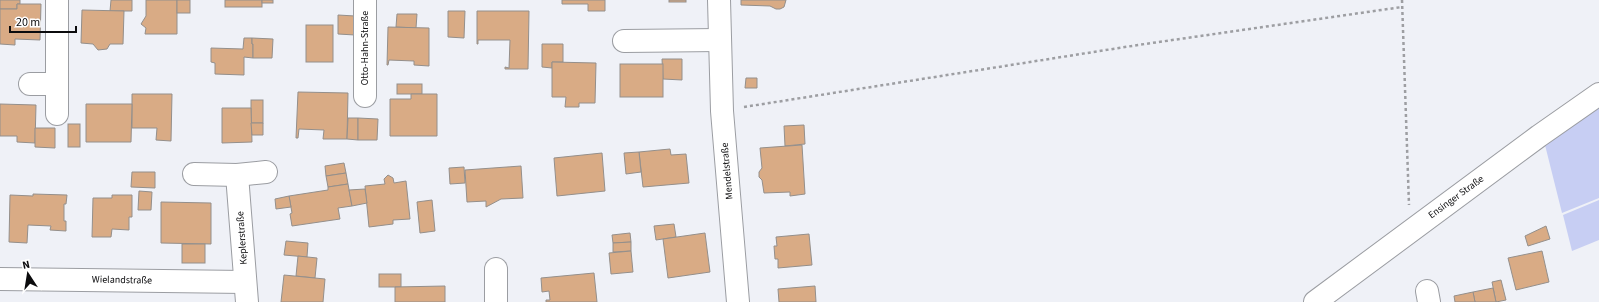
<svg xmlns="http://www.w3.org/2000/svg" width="1599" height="302" font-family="'Source Sans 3',sans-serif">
<rect width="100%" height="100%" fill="#eff1f7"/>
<g fill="#c7cef3">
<polygon points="1599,107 1599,198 1562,213 1545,145"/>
<polygon points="1599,200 1599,240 1572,251 1563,215"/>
</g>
<g fill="#d9ab85" stroke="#948f8b">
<polygon points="0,0 20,0 20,4 17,4 17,9 0,9"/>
<polygon points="111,0 132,0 132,11 110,11"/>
<polygon points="146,0 177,0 177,34 145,34 146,28 141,24 146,16"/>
<rect x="177" y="0" width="13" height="13"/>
<rect x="225" y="0" width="37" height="7"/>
<rect x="262" y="0" width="11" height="3"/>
<polygon points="562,0 605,0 605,11 588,11 588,4 562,4"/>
<rect x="669" y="0" width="17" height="2"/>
<polygon points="741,0 786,0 784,7 780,9 776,9 770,6 741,5"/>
<polygon points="17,4 41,4 40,40 15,39 15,45 0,44 0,9 17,9"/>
<polygon points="82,10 124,11 123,44 110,44 107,49 98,50 93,44 81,43"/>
<polygon points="448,11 465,11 464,38 448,37"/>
<polygon points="477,11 529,11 528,69 505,69 505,67 509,68 510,40 478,40 478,44 477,44"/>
<polygon points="397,14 417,14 416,28 396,27"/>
<polygon points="338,15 355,16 355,35 338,34"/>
<rect x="306" y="25" width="27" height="37"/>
<polygon points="388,27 429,28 429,66 414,65 414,61 389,60 388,65 387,65"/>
<polygon points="244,38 252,38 252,44 253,44 253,58 244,57 244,75 215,74 215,63 211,62 211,48 243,49"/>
<polygon points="252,38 273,39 272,58 253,58 253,44 252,44"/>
<polygon points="542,44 563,44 563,62 552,62 552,68 542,67"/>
<polygon points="662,59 682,59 682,80 663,79"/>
<polygon points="552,62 596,63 595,103 579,103 579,107 565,107 566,97 552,97"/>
<rect x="620" y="64" width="43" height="33"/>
<polygon points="746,78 757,78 757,88 745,88"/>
<rect x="397" y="84" width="25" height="10"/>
<polygon points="298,92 348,93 347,139 323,139 324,130 299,129 298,138 296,138"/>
<polygon points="132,94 172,94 171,141 156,140 157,128 132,128"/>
<polygon points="411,94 437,94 437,136 390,136 390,99 411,99"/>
<rect x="251" y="100" width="12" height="23"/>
<polygon points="0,104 36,105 35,143 17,142 17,136 0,136"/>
<polygon points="86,104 132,104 131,142 86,142"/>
<polygon points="222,108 251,108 252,142 222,143"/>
<polygon points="348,118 358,118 358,140 347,139"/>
<polygon points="358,118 378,119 377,140 358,140"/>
<polygon points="251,123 263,123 263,135 252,135"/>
<rect x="68" y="124" width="12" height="23"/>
<polygon points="804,125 805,144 785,146 784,126"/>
<polygon points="35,128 55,128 55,148 35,147"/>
<polygon points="802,145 805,194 790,196 790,192 764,193 762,180 759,177 759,172 762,168 760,148"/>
<polygon points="670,149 671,155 686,154 689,183 643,187 639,152"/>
<polygon points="639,152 641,172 626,174 624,153"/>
<polygon points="602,153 605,191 557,196 554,158"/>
<polygon points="344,163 346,173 326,176 325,166"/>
<polygon points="521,166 523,198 501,199 486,207 486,201 467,202 465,170"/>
<polygon points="464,167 465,183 450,184 449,168"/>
<polygon points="132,172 155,172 155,188 131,187"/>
<polygon points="346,173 348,184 328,187 326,176"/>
<polygon points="388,175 393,178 394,183 406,181 410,219 393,220 393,224 369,227 365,186 385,184 384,179"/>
<polygon points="348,184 352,206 338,208 340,219 292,226 290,214 292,213 289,196 328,190 328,187"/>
<polygon points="365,189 367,203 352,206 349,190"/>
<polygon points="139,191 152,192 151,210 138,210"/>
<polygon points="33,194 67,195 66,204 64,204 64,221 66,221 66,231 50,230 51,226 28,225 27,243 9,242 10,195 33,196"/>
<polygon points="112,195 132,195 132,217 129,217 129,230 112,229 111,237 92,237 93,198 112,198"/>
<polygon points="289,196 291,207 276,209 275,199"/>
<polygon points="432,200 435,231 420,233 417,202"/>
<polygon points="161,202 211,203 211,244 161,243"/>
<polygon points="674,224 676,237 656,240 654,226"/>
<polygon points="1546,226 1550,239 1528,246 1525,236"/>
<polygon points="630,233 631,242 613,243 612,235"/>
<polygon points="705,233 710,272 668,278 663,239"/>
<polygon points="809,234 812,265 778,268 778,259 775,259 774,246 777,246 776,237"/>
<polygon points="286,241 308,243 307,257 284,255"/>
<polygon points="631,242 631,251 613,252 613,243"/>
<rect x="182" y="244" width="23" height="19"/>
<polygon points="631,251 633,272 611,274 609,253"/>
<polygon points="1542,251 1549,282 1516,290 1508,258"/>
<polygon points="298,256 317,258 315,278 296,276"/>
<polygon points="594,273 597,302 546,302 546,300 550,300 549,291 542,292 541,278"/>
<rect x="379" y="274" width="22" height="13"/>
<polygon points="284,275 325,279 323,302 281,302"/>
<polygon points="1501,280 1506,300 1496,302 1492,282"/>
<polygon points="445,286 445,302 395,302 395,287"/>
<polygon points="815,286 816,302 779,302 778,289"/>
<polygon points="1493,288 1496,302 1475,302 1473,292"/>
<polygon points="1473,292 1475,302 1455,302 1454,296"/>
</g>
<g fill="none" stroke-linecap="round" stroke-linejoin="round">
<defs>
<g id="minor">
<polyline points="719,0 722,111 738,302"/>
<polyline points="624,41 719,40"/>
<polyline points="30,84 57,84"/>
<polyline points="365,96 365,0"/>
<polyline points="57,114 57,0"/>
<polyline points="194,174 237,175 266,172"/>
<polyline points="237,175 247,302"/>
<polyline points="496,269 496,302"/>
<polyline points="0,279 245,282"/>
<polyline points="1427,291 1429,302"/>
</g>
<polyline id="tertiary" points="1315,302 1539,136 1599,94"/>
</defs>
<use href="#minor" stroke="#9b9da2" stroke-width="24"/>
<use href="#tertiary" stroke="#9b9da2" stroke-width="24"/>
<g stroke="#9d9ea2" stroke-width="2.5" stroke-dasharray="3 3" stroke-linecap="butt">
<polyline points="1402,0 1409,205"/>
<polyline points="744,107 1138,45 1402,7"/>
</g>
<use href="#minor" stroke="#fff" stroke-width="22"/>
<use href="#tertiary" stroke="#fff" stroke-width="22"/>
</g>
<g text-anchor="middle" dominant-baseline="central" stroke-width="3" stroke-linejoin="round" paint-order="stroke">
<g font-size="10" fill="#0b0b0d" stroke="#fff">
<text transform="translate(365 48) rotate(-90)">Otto-Hahn-Straße</text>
<text transform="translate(727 171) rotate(-95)">Mendelstraße</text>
<text transform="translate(1456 197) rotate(-36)">Ensinger Straße</text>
<text transform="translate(242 238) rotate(-94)">Keplerstraße</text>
<text transform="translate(122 280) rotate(1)">Wielandstraße</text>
</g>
</g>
<g transform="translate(28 274) rotate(348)" stroke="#ffffff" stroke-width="3" paint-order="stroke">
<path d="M0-3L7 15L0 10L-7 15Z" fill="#0b0b0d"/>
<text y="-6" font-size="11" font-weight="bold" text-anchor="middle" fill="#0b0b0d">N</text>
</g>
<path d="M10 26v6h66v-6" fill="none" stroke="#0b0b0d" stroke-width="2"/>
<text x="16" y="26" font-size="12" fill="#0b0b0d" stroke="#ffffff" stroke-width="3" paint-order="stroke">20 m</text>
</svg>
